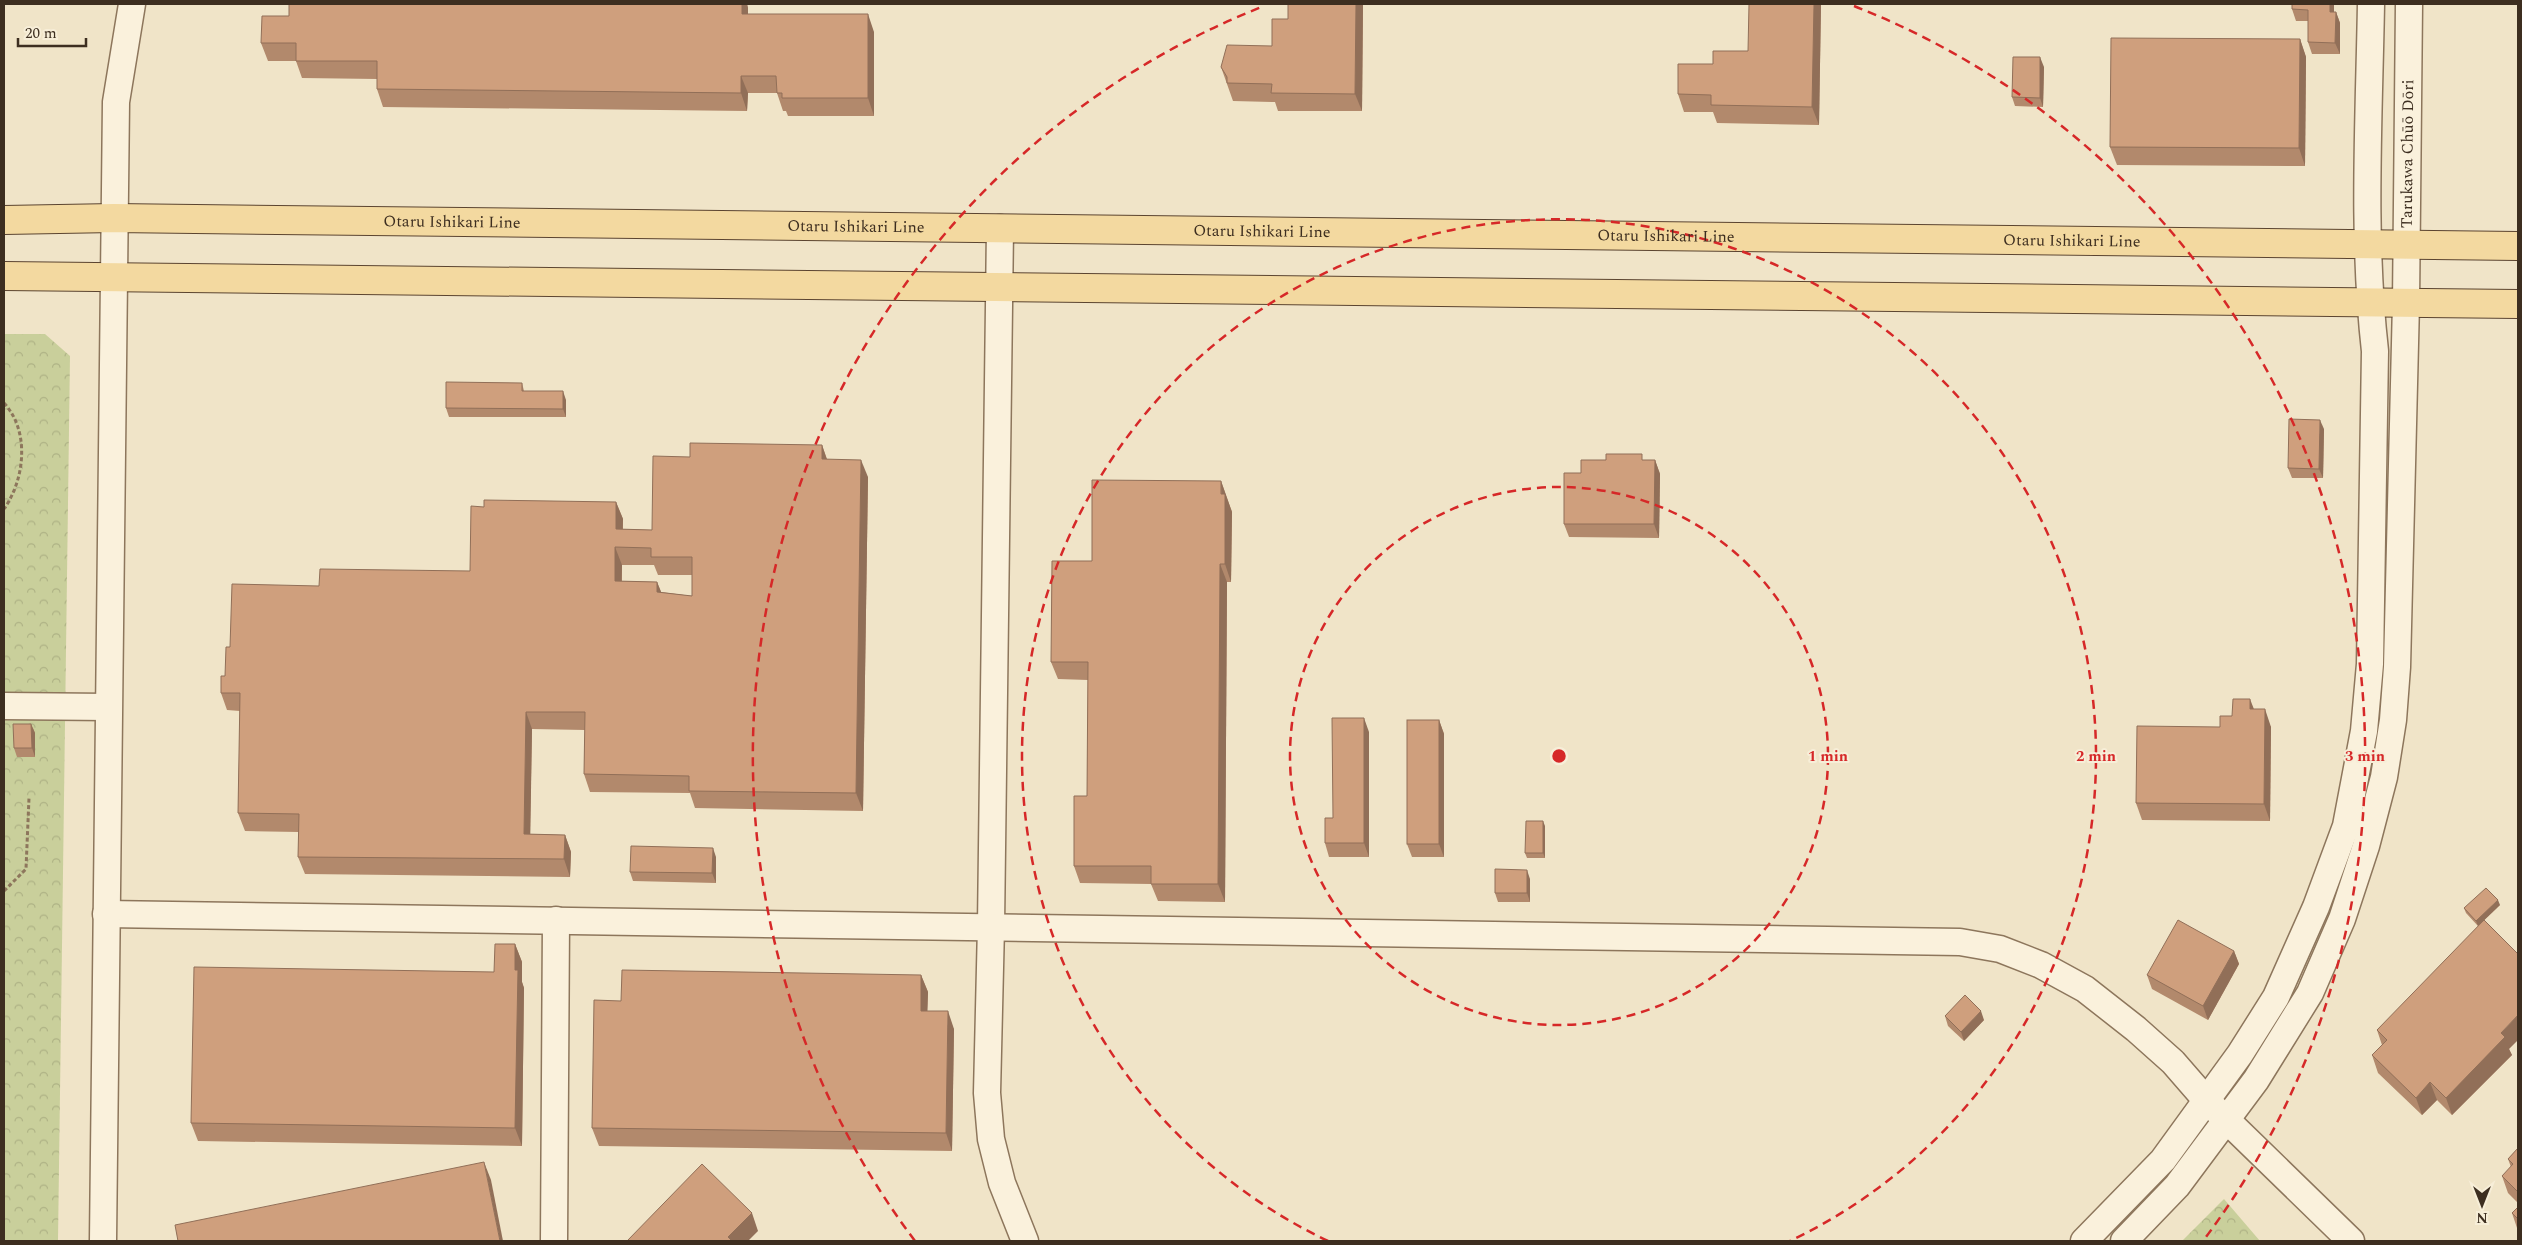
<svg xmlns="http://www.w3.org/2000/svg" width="2522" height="1245" font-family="Spectral,serif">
<defs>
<pattern id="forest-crowns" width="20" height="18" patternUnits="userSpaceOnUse" patternTransform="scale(1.25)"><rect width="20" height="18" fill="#c9cf9b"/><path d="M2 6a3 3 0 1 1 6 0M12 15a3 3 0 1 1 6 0" fill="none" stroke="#aeb285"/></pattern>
</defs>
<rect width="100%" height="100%" fill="#f0e4c8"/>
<g fill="url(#forest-crowns)">
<polygon points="4,334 45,334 70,356 58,1241 4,1241"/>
<polygon points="2224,1199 2260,1241 2182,1241"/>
</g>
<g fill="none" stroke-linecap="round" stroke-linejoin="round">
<defs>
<g id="minor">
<polyline points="1000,228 991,926 987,1093 991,1139 1002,1183 1025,1241"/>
<polyline points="4,706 108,707"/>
<polyline points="106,914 1960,942 2000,949 2041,965 2085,989 2136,1029 2173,1062 2206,1100 2351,1241"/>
<polyline points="103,1241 116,102 132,4"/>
<polyline points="554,1241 556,920"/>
<path d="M 2084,1241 L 2163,1160 L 2240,1054 L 2276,997 L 2316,907 L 2346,826 L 2364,731 L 2370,664 L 2375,351 C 2362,236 2369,119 2371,4"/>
<path id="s1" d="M 2124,1241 L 2177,1186 L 2256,1080 L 2310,993 L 2342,919 L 2366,846 L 2384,777 L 2393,720 L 2397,667 L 2406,303 L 2409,4"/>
</g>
<g id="major">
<path id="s2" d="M 4,220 L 114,218 L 2518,246"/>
<polyline points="4,276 2518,304"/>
</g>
</defs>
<use href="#minor" stroke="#8d765c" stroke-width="29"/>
<use href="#major" stroke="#5b4430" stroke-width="30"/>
<g stroke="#8d765c" stroke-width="3" stroke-dasharray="4 2.5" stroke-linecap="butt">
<path d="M 4,403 C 30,431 25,479 4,509"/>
<polyline points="4,891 26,869 29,798"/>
</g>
<use href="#minor" stroke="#faf1dc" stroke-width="26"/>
<use href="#major" stroke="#f3d9a0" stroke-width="28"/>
</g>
<g fill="#b2896c" fill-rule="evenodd">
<polygon points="289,4 747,4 748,8 748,14 874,32 874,116 788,116 786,111 783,111 777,93 748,93 747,111 383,107 377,89 377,79 302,78 296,61 268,61 261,43 289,16"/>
<polygon points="1288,4 1363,4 1362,111 1278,111 1275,102 1233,101 1221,67 1272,46 1288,19"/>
<polygon points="1821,4 1819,125 1717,123 1713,112 1684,112 1678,94 1713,64 1748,51"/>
<polygon points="2292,4 2334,4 2334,12 2336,12 2340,23 2340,54 2312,54 2308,42 2308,21 2296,21 2292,9"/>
<polygon points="2300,39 2306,57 2305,166 2117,165 2110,147"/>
<polygon points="2044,67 2043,107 2015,106 2012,97"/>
<polygon points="522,383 524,391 566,400 566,417 449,417 446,408"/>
<polygon points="2324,429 2323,478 2292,478 2288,468"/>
<path d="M 822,445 L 827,459 L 868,477 L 863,811 L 695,808 L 690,793 L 590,792 L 584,774 L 585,730 L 532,729 L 530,834 L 565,835 L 571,852 L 570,877 L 305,874 L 298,857 L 299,832 L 245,831 L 238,813 L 240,711 L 227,710 L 221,693 L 225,676 L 230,647 L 319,586 L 470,571 L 484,507 L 616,502 L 623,519 L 623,529 L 652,530 L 690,457 ZM 622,565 L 654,565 L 658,575 L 692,575 L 692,596 L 661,592 L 657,582 L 622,581 Z"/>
<polygon points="1644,460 1655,460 1660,474 1659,538 1569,537 1564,524 1581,473"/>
<polygon points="1221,481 1232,512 1231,582 1227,582 1225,902 1158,901 1151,884 1080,883 1074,866 1087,796 1088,680 1058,679 1051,662 1092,561"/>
<polygon points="2254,709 2271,727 2270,821 2142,820 2136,803 2232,716"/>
<polygon points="1439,720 1444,734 1444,857 1412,857 1407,844"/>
<polygon points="31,724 35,733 35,757 17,757 14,748"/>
<polygon points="1369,732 1369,857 1329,857 1325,843"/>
<polygon points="1545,826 1545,858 1527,858 1525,853"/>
<polygon points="716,857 716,883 633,881 630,872"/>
<polygon points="1530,879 1530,902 1498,902 1495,893"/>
<polygon points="2500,905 2478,926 2466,913 2464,908"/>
<polygon points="515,944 522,962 522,982 524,988 522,1146 198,1141 191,1123 494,972"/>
<polygon points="2234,951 2239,964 2208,1020 2152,989 2147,975"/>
<polygon points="921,975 928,992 927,1011 954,1029 952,1151 599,1146 592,1128 621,1001"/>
<polygon points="1945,1016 1984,1020 1964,1041 1948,1026"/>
<polygon points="2377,1030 2509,1049 2512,1055 2452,1115 2437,1100 2422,1115 2378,1073 2372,1055 2382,1045"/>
<polygon points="2518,1148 2518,1203 2508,1193 2502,1176 2511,1167 2508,1159"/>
<polygon points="2518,1207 2518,1231 2512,1213"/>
</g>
<g fill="#916f58">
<polygon points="742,4 747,4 748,8 748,32 742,14"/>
<polygon points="1356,4 1363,4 1362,111 1355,94"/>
<polygon points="1814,4 1821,4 1819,125 1812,107"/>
<polygon points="2330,4 2334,4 2334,23 2330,12"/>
<polygon points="2336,12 2340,23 2340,54 2335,43"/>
<polygon points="868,14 874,32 874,116 868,98"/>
<polygon points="2300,39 2306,57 2305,166 2299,148"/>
<polygon points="2040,57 2044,67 2043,107 2040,98"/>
<polygon points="741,76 748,93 747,111 741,93"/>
<polygon points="563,391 566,400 566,417 563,409"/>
<polygon points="2320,420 2324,429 2323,478 2319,469"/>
<polygon points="822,445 828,463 822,459"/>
<polygon points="861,460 868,477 863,811 856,793"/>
<polygon points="1655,460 1660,474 1659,538 1654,524"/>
<polygon points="1221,481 1232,512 1231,582 1225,564"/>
<polygon points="616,502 623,519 622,547 616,529"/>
<polygon points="615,547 622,565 621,598 615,581"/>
<polygon points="1220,564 1227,582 1225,902 1218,884"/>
<polygon points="657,582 664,599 657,592"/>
<polygon points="2250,699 2257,717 2250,709"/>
<polygon points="2265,709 2271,727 2270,821 2264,804"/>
<polygon points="526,712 532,729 530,852 524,834"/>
<polygon points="1364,718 1369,732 1369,857 1364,843"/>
<polygon points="1439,720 1444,734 1444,857 1439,844"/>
<polygon points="31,724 35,733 35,757 32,748"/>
<polygon points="1543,821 1545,826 1545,858 1543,853"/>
<polygon points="565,835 571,852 570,877 564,859"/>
<polygon points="713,848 716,857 716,883 712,873"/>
<polygon points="1527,870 1530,879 1530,902 1527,893"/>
<polygon points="2498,900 2500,905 2478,926 2476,921"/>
<polygon points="515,944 522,962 522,982 524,988 522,1146 515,1128"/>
<polygon points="2234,951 2239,964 2208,1020 2203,1006"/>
<polygon points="921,975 928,992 927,1028 921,1011"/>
<polygon points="948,1011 954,1029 952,1151 946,1133"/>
<polygon points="1981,1011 1984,1020 1964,1041 1961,1032"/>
<polygon points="2518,1015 2518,1040 2509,1049 2512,1055 2452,1115 2446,1098 2501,1033"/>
<polygon points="2430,1082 2437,1100 2422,1115 2416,1098"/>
<polygon points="484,1162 491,1180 503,1241 500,1241"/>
<polygon points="752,1213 758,1231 748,1241 730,1241 728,1237"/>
</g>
<g fill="#cf9f7d" stroke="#916f58" fill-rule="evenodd">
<polygon points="289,4 742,4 742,14 868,14 868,98 782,98 782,93 777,93 776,76 741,76 741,93 377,89 377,61 296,61 296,43 261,43 262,16 289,16"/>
<polygon points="1288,4 1356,4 1355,94 1271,93 1272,84 1227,83 1227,77 1221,67 1227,45 1272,46 1272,19 1288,19"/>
<polygon points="1749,4 1814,4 1812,107 1711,105 1711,95 1678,94 1678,64 1713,64 1713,51 1748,51"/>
<polygon points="2292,4 2330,4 2330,12 2336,12 2335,43 2308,42 2308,10 2292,9"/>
<polygon points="2111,38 2300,39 2299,148 2110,147"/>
<polygon points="2013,57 2040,57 2040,98 2012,97"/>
<polygon points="446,382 522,383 522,391 563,391 563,409 446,408"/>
<polygon points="2289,419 2320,420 2319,469 2288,468"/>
<path d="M 690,443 L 822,445 L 822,459 L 861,460 L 856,793 L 689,791 L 689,776 L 584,774 L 585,712 L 526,712 L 524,834 L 565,835 L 564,859 L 298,857 L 299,814 L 238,813 L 240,693 L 221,693 L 221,676 L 225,676 L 226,647 L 230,647 L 232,584 L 319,586 L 320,569 L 470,571 L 471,506 L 484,507 L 484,500 L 616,502 L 616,529 L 652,530 L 653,456 L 690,457 ZM 615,547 L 651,548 L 651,557 L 692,557 L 692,596 L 657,592 L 657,582 L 615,581 Z"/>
<polygon points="1606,454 1642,454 1642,460 1655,460 1654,524 1564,524 1564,473 1581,473 1581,460 1606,460"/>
<polygon points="1092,480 1221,481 1221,494 1225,494 1225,564 1220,564 1218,884 1151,884 1151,866 1074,866 1074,796 1087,796 1088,662 1051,662 1052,561 1092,561"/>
<polygon points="2233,699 2250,699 2250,709 2265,709 2264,804 2136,803 2137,726 2220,727 2220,716 2232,716"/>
<polygon points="1332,718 1364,718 1364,843 1325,843 1325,818 1333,818"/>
<rect x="1407" y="720" width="32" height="124"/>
<polygon points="13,724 31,724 32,748 14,748"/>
<polygon points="1526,821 1543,821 1543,853 1525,853"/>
<polygon points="631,846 713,848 712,873 630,872"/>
<polygon points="1495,869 1527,870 1527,893 1495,893"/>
<polygon points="2486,888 2498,900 2476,921 2464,908"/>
<polygon points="2178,920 2234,951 2203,1006 2147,975"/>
<polygon points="2484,920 2518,954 2518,1015 2501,1033 2505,1037 2446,1098 2430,1082 2416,1098 2372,1055 2387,1040 2377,1030"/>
<polygon points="495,944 515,944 515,970 518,970 515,1128 191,1123 194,967 494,972"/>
<polygon points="622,970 921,975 921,1011 948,1011 946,1133 592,1128 594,1000 621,1001"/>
<polygon points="1965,995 1981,1011 1961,1032 1945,1016"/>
<polygon points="2518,1148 2518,1192 2502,1176 2513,1164 2508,1159"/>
<polygon points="484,1162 500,1241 178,1241 175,1225"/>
<polygon points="702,1164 752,1213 728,1237 732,1241 627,1241"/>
<polygon points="2518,1207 2518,1219 2512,1213"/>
</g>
<g fill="none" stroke="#d62828" stroke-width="2.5" stroke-dasharray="9 6">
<circle cx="1559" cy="756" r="269"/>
<path d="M1328 1241A537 537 0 1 1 1790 1241"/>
<path d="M915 1241A806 806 0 0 1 1264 6M1854 6A806 806 0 0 1 2203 1241"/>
</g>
<g text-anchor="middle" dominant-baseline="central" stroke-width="4" stroke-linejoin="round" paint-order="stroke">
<g font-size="16" fill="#3d2e20" stroke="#f7eed8">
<text stroke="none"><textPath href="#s1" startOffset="1164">Tarukawa Chūō Dōri</textPath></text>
<text stroke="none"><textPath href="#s2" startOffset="448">Otaru Ishikari Line</textPath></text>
<text stroke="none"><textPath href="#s2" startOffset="852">Otaru Ishikari Line</textPath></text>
<text stroke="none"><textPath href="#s2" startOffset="1258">Otaru Ishikari Line</textPath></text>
<text stroke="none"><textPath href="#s2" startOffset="1662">Otaru Ishikari Line</textPath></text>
<text stroke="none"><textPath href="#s2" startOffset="2068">Otaru Ishikari Line</textPath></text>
</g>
</g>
<circle cx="1559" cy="756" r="8" fill="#d62828" stroke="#f7eed8" stroke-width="2.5"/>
<g font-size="15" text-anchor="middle" font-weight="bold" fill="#d62828" stroke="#f7eed8" stroke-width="4" stroke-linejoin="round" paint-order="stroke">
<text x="1828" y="761">1 min</text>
<text x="2096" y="761">2 min</text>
<text x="2365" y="761">3 min</text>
</g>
<rect width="2522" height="1245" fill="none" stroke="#3d2e20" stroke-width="10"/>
<g transform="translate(2482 1205) rotate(180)" stroke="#f7eed8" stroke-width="4" paint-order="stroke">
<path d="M0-4L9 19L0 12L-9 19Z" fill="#3d2e20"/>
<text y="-8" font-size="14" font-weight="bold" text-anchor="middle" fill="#3d2e20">N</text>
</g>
<path d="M18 38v8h68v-8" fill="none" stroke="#3d2e20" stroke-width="2.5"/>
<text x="25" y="38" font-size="15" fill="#3d2e20" stroke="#f7eed8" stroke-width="4" paint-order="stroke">20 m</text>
</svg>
